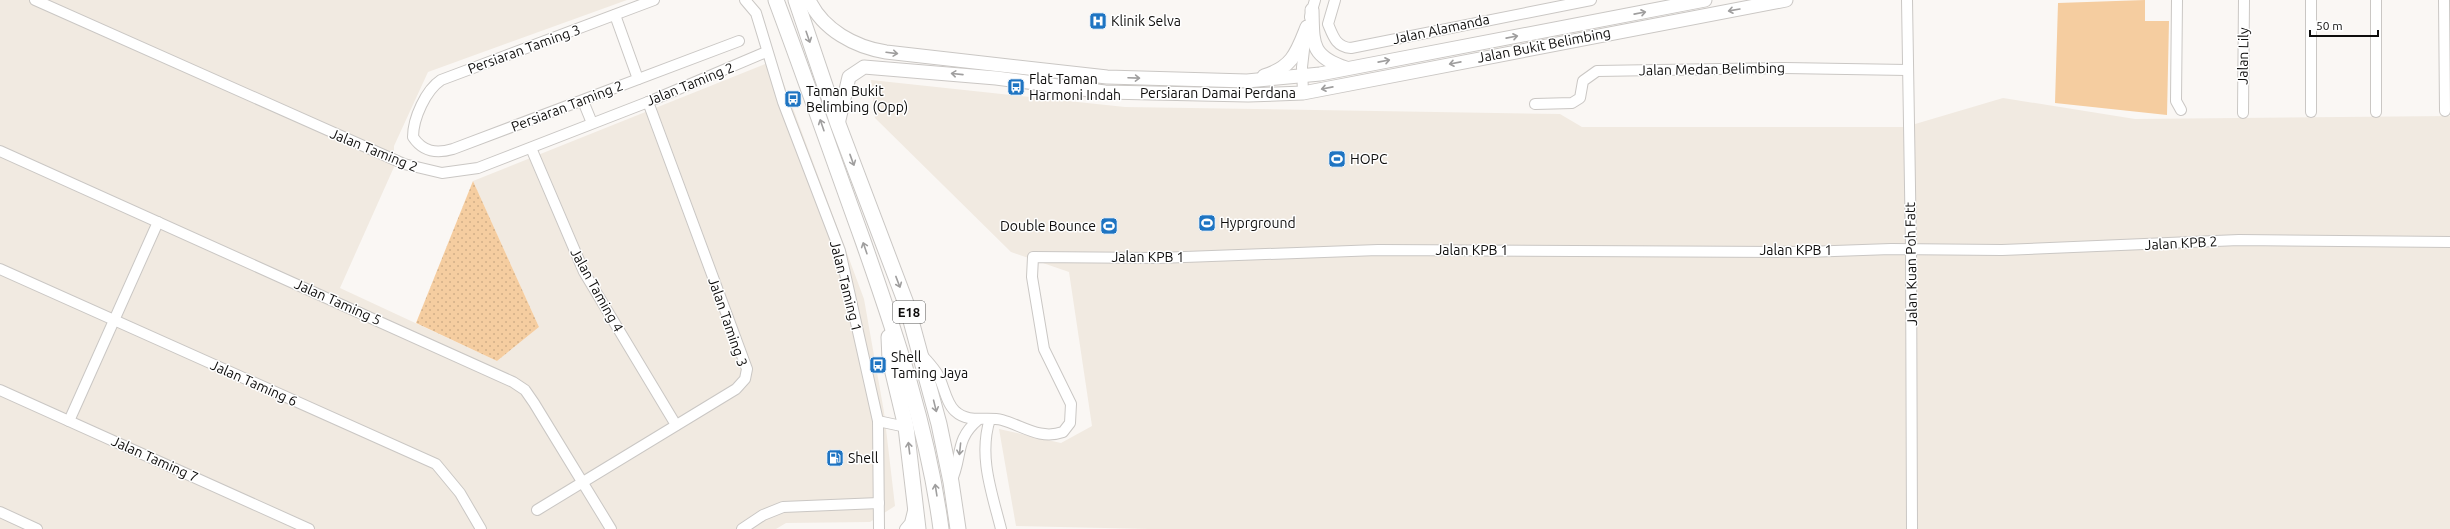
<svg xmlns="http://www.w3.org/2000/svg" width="2450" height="529" font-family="Ubuntu,sans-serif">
<defs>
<pattern id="park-dots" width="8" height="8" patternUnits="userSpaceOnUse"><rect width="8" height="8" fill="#f5cda0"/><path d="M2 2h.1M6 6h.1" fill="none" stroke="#d1af89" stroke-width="1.8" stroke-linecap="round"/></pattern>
</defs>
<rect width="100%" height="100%" fill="#faf7f4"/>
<g fill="#f1eae1">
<polygon points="0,0 627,0 428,72 394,146 394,167 340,288 497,361 539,327 473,181 775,60 864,299 884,412 895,506 870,522 786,523 776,529 0,529"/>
<polygon points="871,80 1125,107 1560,114 1582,127 1905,127 2003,98 2135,119 2450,116 2450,529 1149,529 1016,526 999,429 1061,443 1092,426 1069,272 1011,252 875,118"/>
</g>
<polygon fill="#f5cda0" points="2145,0 2145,21 2169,21 2167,115 2055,103 2058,3"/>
<polygon fill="url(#park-dots)" points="473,181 539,327 497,361 416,323"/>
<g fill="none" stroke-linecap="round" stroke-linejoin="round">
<defs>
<g id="minor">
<polyline points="35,0 404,164 442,173 478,168 648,102 766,52"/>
<path d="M 654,0 L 441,80 C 426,90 413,118 413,137 C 423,152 436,154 453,149 L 739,41"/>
<polyline points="745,0 756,13 783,102 840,251 878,421 879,529"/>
<path d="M 1335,0 L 1328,24 C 1333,36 1336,47 1351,48 L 1591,0"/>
<polyline points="1907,0 1911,249 1912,529"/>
<polyline points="2177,0 2176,101 2181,110"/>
<polyline points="2376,0 2376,112"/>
<polyline points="2444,0 2445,111"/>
<polyline points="615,15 638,79"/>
<polyline points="1310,17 1315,0"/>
<polyline points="1303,93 1302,67 1305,41"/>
<polyline points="583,101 592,123"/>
<polyline points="1535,104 1572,103 1580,98 1583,81 1597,71 1785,68 1907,70"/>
<polyline points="2311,112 2311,0"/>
<polyline points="2243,113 2244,0"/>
<polyline points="531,148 584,272 676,425"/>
<polyline points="0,151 513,382 525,390 534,403 611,529"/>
<polyline points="0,269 436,464 460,493 481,529"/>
<path d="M 923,356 C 928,362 934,368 938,375 C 944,386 946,403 955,411 C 969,424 986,416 1002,420 C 1023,426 1040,440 1063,432 L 1070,423 L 1071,404 L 1044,349 L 1032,277 L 1033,257 L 1158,258 L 1378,250 L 1806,252 L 1891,249 L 2002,250 L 2239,240 L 2450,242"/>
<polyline points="0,390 309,529"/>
<path d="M 990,419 C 978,456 992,493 1001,529"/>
<polyline points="69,421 158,222"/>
<polyline points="878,421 906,427"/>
<path d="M 951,482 C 963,457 954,440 978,420"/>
<polyline points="537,510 736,389 745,379 747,369 648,102"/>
<polyline points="0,512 37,529"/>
<polyline points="742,529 763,515 783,507 879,503"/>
<polyline points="905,529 910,523 913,511"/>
</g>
<g id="major">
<path d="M 809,0 C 823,30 855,47 886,52 L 1107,77 L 1247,81 L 1320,74 L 1705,0"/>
<path d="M 1312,10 C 1313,43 1310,56 1346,68"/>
<path d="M 1264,76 C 1293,67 1297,52 1307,27"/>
<polyline points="838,124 849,77 864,67 996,78 1105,92 1248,95 1303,93 1786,0"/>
</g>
<g id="highway">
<path d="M 776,0 C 806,80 834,161 863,241 C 896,335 928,430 941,529"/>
<polyline points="796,0 838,124 907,306 939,424 951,482 958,529"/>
<polyline points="889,337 890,360 906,427 918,529"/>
</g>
</defs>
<use href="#minor" stroke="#cac7c4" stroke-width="12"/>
<use href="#major" stroke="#cac7c4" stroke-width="15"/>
<use href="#highway" stroke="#cac7c4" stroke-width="17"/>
<use href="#minor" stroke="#fff" stroke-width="10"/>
<use href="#major" stroke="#fff" stroke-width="13"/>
<use href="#highway" stroke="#fff" stroke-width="15"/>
</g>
<defs><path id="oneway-shaft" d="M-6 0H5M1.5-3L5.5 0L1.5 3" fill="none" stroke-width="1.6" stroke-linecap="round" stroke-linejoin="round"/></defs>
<g stroke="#9f9e9e">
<use href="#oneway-shaft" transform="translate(1734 10) rotate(170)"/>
<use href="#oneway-shaft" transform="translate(1640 13) rotate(-11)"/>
<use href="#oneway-shaft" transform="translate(808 37) rotate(71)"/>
<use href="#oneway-shaft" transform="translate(1512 37) rotate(-11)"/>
<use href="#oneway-shaft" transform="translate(892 53) rotate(7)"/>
<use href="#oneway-shaft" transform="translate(1384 61) rotate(-11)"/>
<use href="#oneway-shaft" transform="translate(1455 63) rotate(169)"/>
<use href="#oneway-shaft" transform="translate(957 74) rotate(-174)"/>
<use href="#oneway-shaft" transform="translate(1134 78) rotate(2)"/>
<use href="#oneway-shaft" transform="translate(1327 88) rotate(169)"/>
<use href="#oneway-shaft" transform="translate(822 125) rotate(-109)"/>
<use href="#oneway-shaft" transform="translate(852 160) rotate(70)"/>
<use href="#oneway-shaft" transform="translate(865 248) rotate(-109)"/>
<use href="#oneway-shaft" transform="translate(898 282) rotate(69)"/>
<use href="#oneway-shaft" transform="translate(935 406) rotate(76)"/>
<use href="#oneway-shaft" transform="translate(909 448) rotate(-97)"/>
<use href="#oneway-shaft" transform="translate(960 449) rotate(96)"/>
<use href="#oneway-shaft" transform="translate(936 490) rotate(-99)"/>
</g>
<defs>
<symbol id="hospital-square" viewBox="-11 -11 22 22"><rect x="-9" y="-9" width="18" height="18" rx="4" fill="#1e74c2" stroke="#fff"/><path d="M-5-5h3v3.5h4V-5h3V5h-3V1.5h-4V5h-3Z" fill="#fff"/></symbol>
<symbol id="bus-square" viewBox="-11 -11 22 22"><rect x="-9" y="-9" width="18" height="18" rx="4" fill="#1e74c2" stroke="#fff"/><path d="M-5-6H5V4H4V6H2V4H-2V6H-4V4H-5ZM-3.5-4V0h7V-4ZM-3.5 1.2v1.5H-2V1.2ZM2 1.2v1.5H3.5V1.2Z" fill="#fff"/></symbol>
<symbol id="stadium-square" viewBox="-11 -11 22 22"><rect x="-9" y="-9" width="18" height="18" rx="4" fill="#1e74c2" stroke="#fff"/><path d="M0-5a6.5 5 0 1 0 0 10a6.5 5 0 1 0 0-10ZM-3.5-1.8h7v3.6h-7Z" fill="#fff"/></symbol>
<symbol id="fuel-square" viewBox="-11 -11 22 22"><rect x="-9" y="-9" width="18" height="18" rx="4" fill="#1e74c2" stroke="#fff"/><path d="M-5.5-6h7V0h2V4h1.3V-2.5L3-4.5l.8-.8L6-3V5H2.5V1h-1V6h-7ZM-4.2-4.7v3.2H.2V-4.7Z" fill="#fff"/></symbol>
</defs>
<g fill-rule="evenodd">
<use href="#hospital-square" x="1088" y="11" width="20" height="20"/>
<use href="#bus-square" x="1006" y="77" width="20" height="20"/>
<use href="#bus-square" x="783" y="89" width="20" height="20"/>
<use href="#stadium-square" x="1327" y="149" width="20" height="20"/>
<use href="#stadium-square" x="1197" y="213" width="20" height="20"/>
<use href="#stadium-square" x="1099" y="216" width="20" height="20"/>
<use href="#bus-square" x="868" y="355" width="20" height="20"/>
<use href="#fuel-square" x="825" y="448" width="20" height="20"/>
</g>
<g text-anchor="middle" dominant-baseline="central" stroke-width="3" stroke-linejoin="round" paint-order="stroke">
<rect fill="#fff" stroke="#565655" stroke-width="1" x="893" y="301" width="32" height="22" rx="3"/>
<g font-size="13" font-weight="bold" fill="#0e0d0c">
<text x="909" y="312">E18</text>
</g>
<g font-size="14" fill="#0e0d0c" stroke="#fff" text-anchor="start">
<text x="1111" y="21">Klinik Selva</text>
<text x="1029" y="79">Flat Taman<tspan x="1029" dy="16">Harmoni Indah</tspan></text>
<text x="806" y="91">Taman Bukit<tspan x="806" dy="16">Belimbing (Opp)</tspan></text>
<text x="1350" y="159">HOPC</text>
<text x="1220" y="223">Hyprground</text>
<text x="1096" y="226" text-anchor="end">Double Bounce</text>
<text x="891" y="357">Shell<tspan x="891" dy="16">Taming Jaya</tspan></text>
<text x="848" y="458">Shell</text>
</g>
<g font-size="14" fill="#0e0d0c" stroke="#fff">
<text transform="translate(1441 29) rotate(-12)">Jalan Alamanda</text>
<text transform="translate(1544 45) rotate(-11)">Jalan Bukit Belimbing</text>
<text transform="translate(524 49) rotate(-20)">Persiaran Taming 3</text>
<text transform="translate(2243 56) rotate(-89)">Jalan Lily</text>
<text transform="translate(1712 69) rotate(-1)">Jalan Medan Belimbing</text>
<text transform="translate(690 84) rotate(-22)">Jalan Taming 2</text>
<text x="1218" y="93">Persiaran Damai Perdana</text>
<text transform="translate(567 106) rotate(-21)">Persiaran Taming 2</text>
<text transform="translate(374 150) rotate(22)">Jalan Taming 2</text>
<text transform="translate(2181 243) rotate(-3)">Jalan KPB 2</text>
<text x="1472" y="250">Jalan KPB 1</text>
<text x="1796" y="250">Jalan KPB 1</text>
<text x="1148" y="257">Jalan KPB 1</text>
<text transform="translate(1911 264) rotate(-91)">Jalan Kuan Poh Fatt</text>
<text transform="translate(846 286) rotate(76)">Jalan Taming 1</text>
<text transform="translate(597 290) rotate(61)">Jalan Taming 4</text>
<text transform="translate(338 302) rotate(24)">Jalan Taming 5</text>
<text transform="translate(728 322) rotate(71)">Jalan Taming 3</text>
<text transform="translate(254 383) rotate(24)">Jalan Taming 6</text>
<text transform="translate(155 459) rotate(24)">Jalan Taming 7</text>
</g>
</g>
<path d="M2310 30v6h68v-6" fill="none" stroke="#0e0d0c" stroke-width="2"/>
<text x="2316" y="30" font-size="12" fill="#0e0d0c" stroke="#ffffff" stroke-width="3" paint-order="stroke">50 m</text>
</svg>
